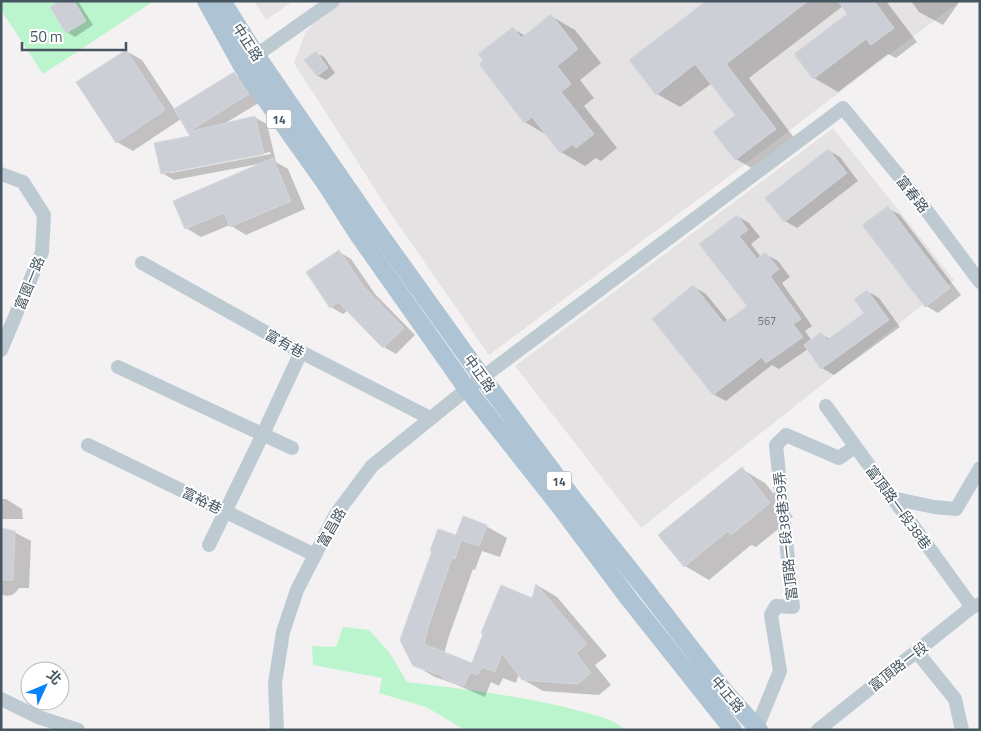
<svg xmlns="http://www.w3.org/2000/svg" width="981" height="731" font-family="'Titillium Web','Noto Sans TC',sans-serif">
<rect width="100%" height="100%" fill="#f3f1f1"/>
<g fill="#e5e2e3">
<polygon points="254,1 293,1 266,20"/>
<polygon points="336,1 960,1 728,177 489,355 389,211 294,63 305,33"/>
<polygon points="833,128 954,280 641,528 515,366"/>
</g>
<g fill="#bbf5cd">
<polygon points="1,1 154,1 43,74 1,10"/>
<path d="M 343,627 L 369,630 L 389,652 L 407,682 C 465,689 523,696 580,711 C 597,716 612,718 625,730 L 465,730 L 426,707 L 379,693 L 382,678 L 313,665 L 312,646 L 336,647 Z"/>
</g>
<g fill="#0003" fill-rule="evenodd">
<polygon points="61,1 78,1 93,25 75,37 67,32"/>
<polygon points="708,1 886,1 917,42 896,58 888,54 838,92 814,78 849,14 843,6 749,78 798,143 760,173 736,159 715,132 736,116 712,83 680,107 657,94"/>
<polygon points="911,1 960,1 943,25 919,12"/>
<polygon points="551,16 575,30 601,63 580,80 594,98 584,106 617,148 601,161 596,158 585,166 561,152 548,136 525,122 480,65 513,29 526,36"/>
<path d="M 126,51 L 142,60 L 175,110 L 234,74 L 246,81 L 260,102 L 224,124 L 254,117 L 267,124 L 276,162 L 288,169 L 305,209 L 246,235 L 230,225 L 201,237 L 186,228 L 259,164 L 174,180 L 162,173 L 192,137 L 181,119 L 133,151 L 117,142 ZM 270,152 L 271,154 L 171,173 L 171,171 Z"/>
<polygon points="316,53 324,57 335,73 326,80 318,76 306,60"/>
<polygon points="828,150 840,157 858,181 797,228 785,221"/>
<polygon points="888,208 900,215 961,295 938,313 926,306"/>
<polygon points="737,216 749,223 760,237 751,244 761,257 765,254 778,261 790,277 782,283 812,326 805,331 812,341 821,334 830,339 866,314 867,291 879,298 900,327 834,375 822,368 808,349 779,369 772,365 726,401 713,394 694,287 706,294 728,321 749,306 701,244"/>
<polygon points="339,252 351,259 375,294 415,335 396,354 384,347 348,310 343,314 331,307"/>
<polygon points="742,469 765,483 793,517 756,547 751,545 709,580 685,566"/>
<polygon points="1,499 6,499 22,509 23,519 1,519"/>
<polygon points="486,526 507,538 500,557 482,551 475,570 473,569 449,636 444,654 472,665 532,600 537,585 557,597 607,656 595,665 611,685 599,695 543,691 522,679 519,674 516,683 503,678 499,686 491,682 485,697 455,684 435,677 414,665 457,537"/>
<polygon points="1,530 14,532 31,541 29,588 19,588 16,592 12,595 6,596 1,594"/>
</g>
<g fill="#ccd0d6" stroke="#d4d7dd">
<polygon points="59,1 74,1 86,21 66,33 50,7"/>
<polygon points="706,1 808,1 726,64 776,129 735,160 713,132 735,115 695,64 656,95 629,60"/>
<polygon points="838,1 874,1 894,28 871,45 866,39 813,79 794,54 847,14"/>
<polygon points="551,14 578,49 557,66 571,84 561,92 594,134 576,148 573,144 560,153 532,117 524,123 479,64 483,61 478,54 513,27 521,38"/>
<polygon points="126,50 165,110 116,143 76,82"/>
<polygon points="316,51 328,68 317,76 304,60"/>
<polygon points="234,72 249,94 188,132 255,116 264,154 161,174 154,143 190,136 174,109"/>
<polygon points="828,149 847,173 784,222 765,198"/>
<polygon points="273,158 291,201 230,227 224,213 185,229 173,201"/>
<polygon points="888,206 950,288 925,307 862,225"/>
<polygon points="737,215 748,230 739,236 757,259 765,252 779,269 770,276 801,319 793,324 803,337 766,363 762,357 713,395 652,319 693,285 724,323 747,306 699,244"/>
<polygon points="339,250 363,286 404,328 383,348 338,302 330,308 306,272"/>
<polygon points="867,290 889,320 821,369 804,345 821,332 827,340 864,313 854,299"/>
<polygon points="742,467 770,503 731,535 728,531 684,567 658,535"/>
<polygon points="463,516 487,525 479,546 461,540 455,559 452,558 429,624 424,644 472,663 483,634 481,633 501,585 532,598 536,584 587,644 576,653 591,673 578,684 522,680 502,653 495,672 482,667 478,675 470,672 464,686 442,678 443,676 413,666 400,640 408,617 432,551 430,551 438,529 456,535"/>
<polygon points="1,528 15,531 13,580 1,580"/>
</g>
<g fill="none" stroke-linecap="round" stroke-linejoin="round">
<g stroke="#bdcad2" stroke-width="14">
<polyline points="248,61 333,1"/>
<polyline points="1,174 23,182 44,215 42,252 1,350"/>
<polyline points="142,263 301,352 430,418"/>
<polyline points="118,367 292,448"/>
<polyline points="826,406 972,607"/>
<polyline points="88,445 315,555"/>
<polyline points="892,498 934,507 956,509 980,468"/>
<polyline points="209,545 263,434 301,352"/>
<polyline points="917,652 955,699 962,730"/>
<polyline points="1,699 38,717 78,730"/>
<polyline points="757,727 780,671 771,615 776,606 793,607 776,445 786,435 839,458 855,447"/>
<polyline points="277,730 275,683 283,632 297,590 336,514 372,466 467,389 843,108 918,199 980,282"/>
<polyline points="818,730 972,607 980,604"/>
</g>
<g stroke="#aec3d3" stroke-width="18">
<polyline points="206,1 242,66 325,183 357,233 467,389 561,508 629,599 733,730"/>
<polyline points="222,1 256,55 371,222 482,377 572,497 643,586 725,692 759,730"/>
</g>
</g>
<g text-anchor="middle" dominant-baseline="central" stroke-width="4" stroke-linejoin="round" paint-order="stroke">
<g font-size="11" fill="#68747e">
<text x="767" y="321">567</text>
</g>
<g fill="#fff" stroke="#7e8990" stroke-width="1">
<rect x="266.5" y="109.5" width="25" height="19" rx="4"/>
<rect x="546.5" y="471.5" width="25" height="19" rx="4"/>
</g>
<g font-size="12" font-weight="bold" fill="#465661">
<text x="279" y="119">14</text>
<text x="559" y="481">14</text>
</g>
<g font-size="14" fill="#465661" stroke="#fff">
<text transform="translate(248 42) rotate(57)">中正路</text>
<text transform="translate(913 194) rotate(52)">富春路</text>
<text transform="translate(29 283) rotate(-68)">富園一路</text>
<text transform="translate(285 343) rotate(29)">富有巷</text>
<text transform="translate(480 373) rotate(54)">中正路</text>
<text transform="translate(202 500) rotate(26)">富裕巷</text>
<text transform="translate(899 507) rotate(54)">富頂路一段38巷</text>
<text transform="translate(331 527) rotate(-60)">富昌路</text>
<text transform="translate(785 536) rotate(-96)">富頂路一段38巷39弄</text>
<text transform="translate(898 666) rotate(-38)">富頂路一段</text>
<text transform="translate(728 694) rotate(50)">中正路</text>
</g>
</g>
<rect width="981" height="731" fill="none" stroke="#465661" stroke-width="5"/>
<g transform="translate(45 686) rotate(46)"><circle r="24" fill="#ffffff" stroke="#b5bbc0"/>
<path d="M0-4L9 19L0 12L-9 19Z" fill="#0382fb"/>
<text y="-8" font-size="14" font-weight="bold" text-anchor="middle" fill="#465661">北</text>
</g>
<path d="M22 42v8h104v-8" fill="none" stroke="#465661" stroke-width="2.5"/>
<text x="30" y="42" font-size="15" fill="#465661" stroke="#ffffff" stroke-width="4" paint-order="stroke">50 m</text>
</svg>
